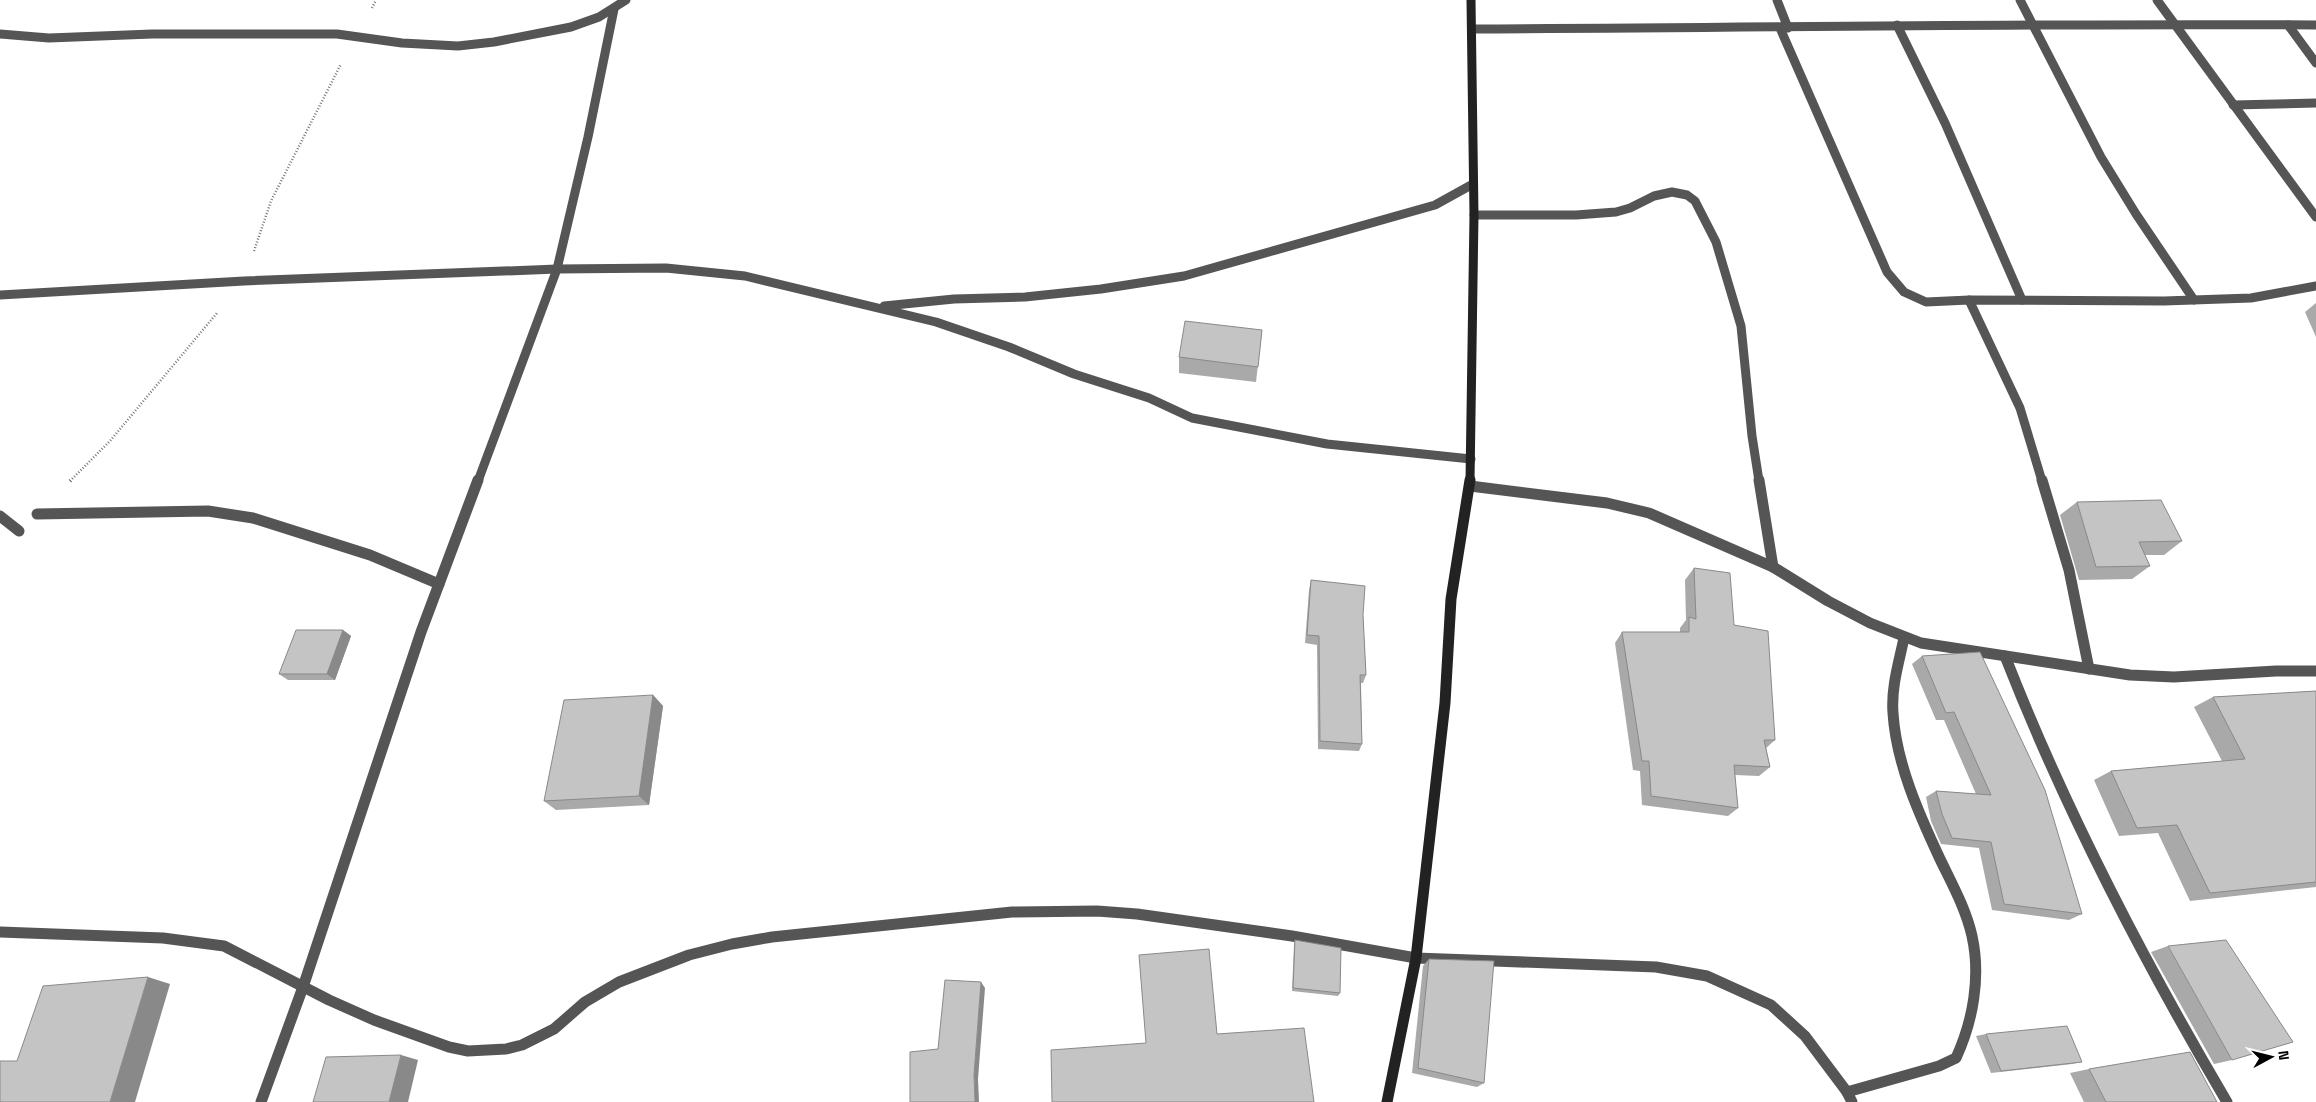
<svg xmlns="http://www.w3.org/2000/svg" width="2316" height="1102" font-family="'Space Grotesk',sans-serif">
<rect width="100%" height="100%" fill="#fff"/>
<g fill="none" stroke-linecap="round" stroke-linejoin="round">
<g stroke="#777" stroke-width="2.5" stroke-dasharray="1 2" stroke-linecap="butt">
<polyline points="372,8 376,0"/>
<polyline points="254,251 271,201 341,64"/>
<polyline points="70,481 110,441 217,313"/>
</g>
<polyline stroke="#777" stroke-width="4" stroke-dasharray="1 2.5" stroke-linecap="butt" points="70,481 71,480"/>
<g stroke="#555" stroke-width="9">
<polyline points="1777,0 1788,28"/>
<polyline points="2020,0 2101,157 2136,214 2194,300"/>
<polyline points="2157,0 2316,217"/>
<polyline points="1897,25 1945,123 2022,300"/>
<polyline points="2288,25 2316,63"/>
<polyline points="1780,28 1887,272 1904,292 1926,302 1969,300 2164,301 2251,298 2316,286"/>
<path d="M 1472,29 C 1753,28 2035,23 2316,25"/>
<polyline points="0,34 49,38 152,34 337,34 402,43 458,46 494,42 571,27 599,17 626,0"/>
<polyline points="2233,105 2316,103"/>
<polyline points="1474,215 1576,215 1616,212 1630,208 1654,196 1672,192 1687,195 1695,201 1716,242 1741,326 1752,436 1759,481"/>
<polyline points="0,295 244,281 557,269 666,268 745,276 936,322 1009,347 1074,374 1149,398 1192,418 1327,444 1471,459"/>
<polyline points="1969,300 2020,408 2042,481"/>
<polyline points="884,306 954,299 1025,297 1101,289 1184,276 1435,205 1473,184"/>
<polyline points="478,481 557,269 588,137 614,9"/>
</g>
<g stroke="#555" stroke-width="11">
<polyline points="1759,480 1773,567"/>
<polyline points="2042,480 2069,570 2089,669"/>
<polyline points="1470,486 1607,503 1649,513 1773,567 1828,601 1870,623 1921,643 2130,675 2174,677 2276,671 2316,671"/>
<polyline points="37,514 208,511 253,518 370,555 439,584"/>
<polyline points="0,516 19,531"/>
<path d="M 2005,656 C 2066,812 2142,958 2227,1102"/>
<polyline points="0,932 163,938 224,946 329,1000 374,1020 449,1047 468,1051 506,1049 522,1045 554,1029 585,1002 619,982 689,955 732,944 772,937 1012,912 1097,911 1137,914 1292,936 1416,958 1656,967 1707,976 1771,1005 1805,1036 1847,1092 1852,1102"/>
<path d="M 1847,1092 L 1939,1066 L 1956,1058 C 1973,1021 1981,977 1972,936 C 1966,909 1952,884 1940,859 C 1919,814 1896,763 1893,713 C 1891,687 1899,662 1904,638"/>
<polyline points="261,1102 303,987 421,632 478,480"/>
</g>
<polyline stroke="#222" stroke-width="9" points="1470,481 1474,215 1471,0"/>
<polyline stroke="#222" stroke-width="11" points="1387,1102 1416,958 1445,703 1451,599 1470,480"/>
</g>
<g fill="#a9a9a9">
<polygon points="2316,303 2316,337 2305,312"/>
<polygon points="1262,330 1256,382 1179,373 1179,357"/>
<polygon points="2077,502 2182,541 2164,555 2145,555 2150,566 2132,579 2079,580 2060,515"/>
<polygon points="1694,568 1734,625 1775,740 1766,748 1770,767 1759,776 1735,775 1738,808 1728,816 1642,805 1640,771 1633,770 1615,643 1622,632 1680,632 1680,628 1686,620 1685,580"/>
<polygon points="1311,580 1363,615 1366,675 1363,683 1361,683 1362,744 1359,751 1318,749 1317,645 1305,643 1309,590"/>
<polygon points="343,630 351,636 335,680 288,680 279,674"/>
<polygon points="1922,656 2082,914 2069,920 1992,910 1979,848 1941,844 1931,821 1926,797 1936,791 1976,794 1944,720 1936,720 1912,664"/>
<polygon points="2316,691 2316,887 2190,901 2158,833 2119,836 2094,780 2111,771 2222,761 2194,707 2213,697"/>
<polygon points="653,695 663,706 649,805 556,810 544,801"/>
<polygon points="1295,940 1340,993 1338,996 1292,991 1294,944"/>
<polygon points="2168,946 2232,1060 2214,1064 2151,952"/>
<polygon points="1429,959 1484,1083 1477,1087 1412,1073 1423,966"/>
<polygon points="1986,1034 2082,1062 2072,1064 1991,1073 1976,1036"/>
<polygon points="2089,1069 2217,1102 2084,1102 2070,1073"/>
</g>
<g fill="#898989">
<polygon points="343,630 351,636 335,680 327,674"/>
<polygon points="653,695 663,706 649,805 639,796"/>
<polygon points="148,977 170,984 135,1102 110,1102"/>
<polygon points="981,982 985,988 978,1079 979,1102 975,1102 974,1075"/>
<polygon points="401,1055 418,1060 408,1102 389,1102"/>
</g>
<g fill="#c4c4c4" stroke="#898989">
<polygon points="1185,321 1262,330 1258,367 1179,357"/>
<polygon points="2161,500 2182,541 2139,542 2150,566 2096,567 2077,502"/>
<polygon points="1694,568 1730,573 1734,625 1768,631 1775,740 1764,740 1770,767 1734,765 1738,808 1651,796 1649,761 1642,761 1622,632 1689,632 1689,617 1696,619"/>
<polygon points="1311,580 1365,586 1363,615 1366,675 1360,675 1362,744 1320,741 1319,636 1307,635"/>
<polygon points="296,630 343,630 327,674 279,674"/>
<polygon points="1980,652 2045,790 2082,914 2004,904 1991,842 1952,838 1942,814 1936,791 1991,795 1954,712 1946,713 1922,656"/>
<polygon points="2316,691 2316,882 2210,893 2177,825 2137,828 2111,771 2245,759 2213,697"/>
<polygon points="653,695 639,796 544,801 564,700"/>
<polygon points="1295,940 1341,948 1340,993 1293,988"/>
<polygon points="2226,940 2293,1042 2232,1060 2168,946"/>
<polygon points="1209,949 1217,1034 1304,1028 1314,1102 1052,1102 1051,1050 1146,1043 1139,955"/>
<polygon points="1429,959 1494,961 1484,1083 1418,1068"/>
<polygon points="148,977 110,1102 0,1102 0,1061 17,1061 43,986"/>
<polygon points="945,980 981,982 974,1075 975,1102 910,1102 910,1052 938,1049"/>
<polygon points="2067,1026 2082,1062 2001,1071 1986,1034"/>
<polygon points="2190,1052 2217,1102 2106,1102 2089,1069"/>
<polygon points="401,1055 389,1102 313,1102 326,1057"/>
</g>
<g transform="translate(2271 1057) rotate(83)" stroke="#ffffff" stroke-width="4" paint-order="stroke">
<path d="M0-4L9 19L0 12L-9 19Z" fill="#000000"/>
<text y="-8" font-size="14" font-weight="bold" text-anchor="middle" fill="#000000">N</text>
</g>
</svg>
